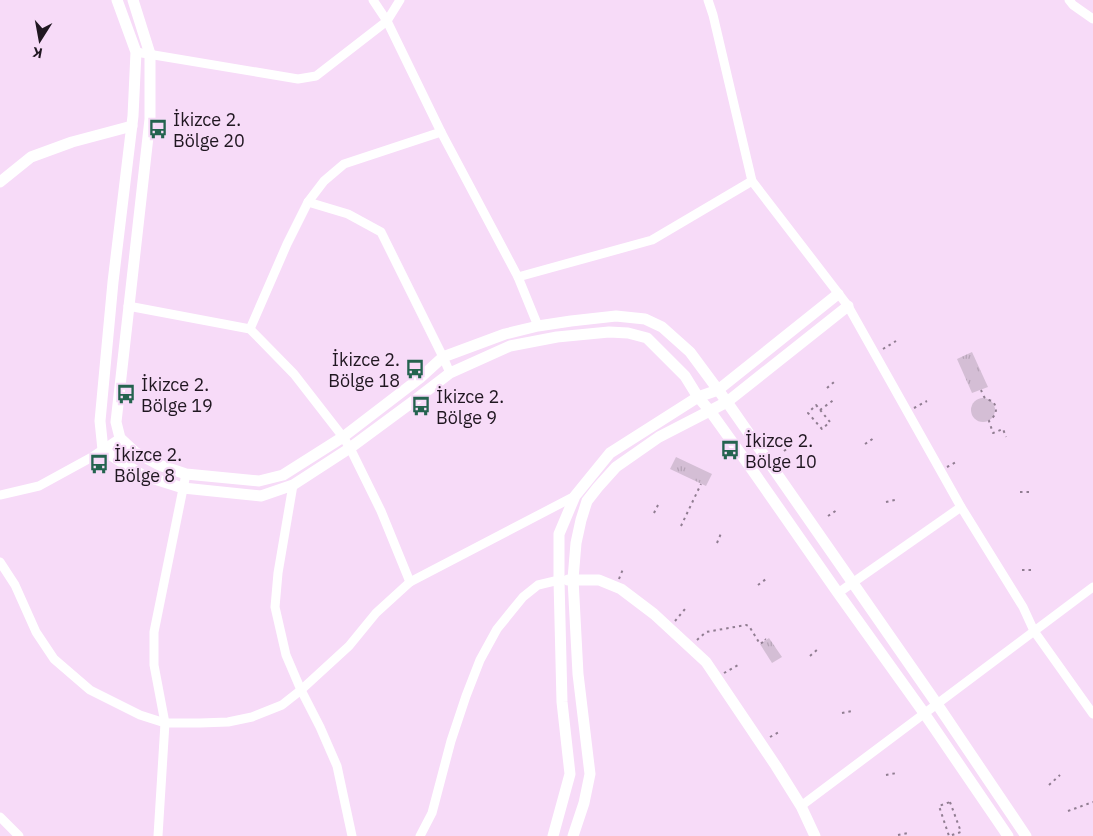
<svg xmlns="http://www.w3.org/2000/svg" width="1093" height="836" font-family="'IBM Plex Sans',sans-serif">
<defs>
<pattern id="park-tufts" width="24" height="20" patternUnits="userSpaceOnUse" patternTransform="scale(1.25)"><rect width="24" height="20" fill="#d4bed5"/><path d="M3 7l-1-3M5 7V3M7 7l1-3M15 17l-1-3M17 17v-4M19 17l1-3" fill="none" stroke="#b6a3b7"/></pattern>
</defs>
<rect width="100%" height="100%" fill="#f7dbf8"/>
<g fill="url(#park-tufts)">
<polygon points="972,352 988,387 972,393 957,359"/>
<polygon points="676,457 712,474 706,486 670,469"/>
<polygon points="769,638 782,657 772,663 760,644"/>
</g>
<circle fill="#d4bed5" cx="983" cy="410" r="12"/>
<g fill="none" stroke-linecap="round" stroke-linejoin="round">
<g stroke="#907d91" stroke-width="2" stroke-dasharray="2.5 4" stroke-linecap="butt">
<polyline points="883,349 896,341"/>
<polyline points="827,388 834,382"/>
<path d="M 981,390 C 982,392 983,396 985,398 C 987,400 991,400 993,402 C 999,409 995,417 989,421 L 993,433 L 1003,429 L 1006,437"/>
<polygon points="816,405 830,422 822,429 808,413"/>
<polyline points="914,408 927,401"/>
<polyline points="820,410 835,399"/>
<polyline points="865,444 874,438"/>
<polyline points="784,451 792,445"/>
<polyline points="947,467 958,461"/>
<polyline points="1020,492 1032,492"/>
<polyline points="886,502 895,500"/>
<polyline points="654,513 658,505"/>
<polyline points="828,516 837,510"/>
<polyline points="681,526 701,484"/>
<polyline points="717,543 722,531"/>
<polyline points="1022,570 1034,570"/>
<polyline points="619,579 623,569"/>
<polyline points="758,585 766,579"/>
<polyline points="675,621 685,609"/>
<polyline points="697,640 706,632 746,625 749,626 760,644 766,640 765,639"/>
<polyline points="810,656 818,649"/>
<polyline points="724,673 738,665"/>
<polyline points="842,713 852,711"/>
<polyline points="770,737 779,732"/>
<polyline points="886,775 897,773"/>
<polyline points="1049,785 1060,775"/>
<polygon points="950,802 961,832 949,836 939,806"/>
<polyline points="1068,811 1093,802"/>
<polyline points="898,835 908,833"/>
</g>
<g stroke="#fff" stroke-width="9">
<polyline points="373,0 387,21 441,132 518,277 538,326"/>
<polyline points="708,0 713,15 752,181 848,306 961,507 1023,607 1034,631 1093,714"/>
<polyline points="1069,0 1073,5 1093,19"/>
<polyline points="136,52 298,79 316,76 387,21 400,0"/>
<polyline points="308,202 348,214 381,232 443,357 450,373"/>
<polyline points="518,277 652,240 752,181"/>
<polyline points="128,306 250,329 294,374 343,437 350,448 381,511 410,582"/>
<polyline points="250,329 287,244 308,202 324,181 344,164 441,132"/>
<polyline points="293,485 278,573 275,607 286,655 301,690 320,727 337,766 352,836"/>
<polyline points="0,495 39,486 92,457 120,438"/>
<polyline points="0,562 15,585 36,632 54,659 90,690 140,715 165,723 200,723 228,722 252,717 282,705 301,690 349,646 376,613 410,582 575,496"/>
<polyline points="838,593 961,507"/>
<polyline points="801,806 1093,587"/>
<polyline points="0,817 19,836"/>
<polyline points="158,836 165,723 154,665 154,632 186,474"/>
<polyline points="420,836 432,813 451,741 466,696 480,660 497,629 523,597 538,585 559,580"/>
</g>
<g stroke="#fff" stroke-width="11">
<polyline points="117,0 136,52 133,116 113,282 100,421 103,450 142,475 183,488 261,496 293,485 350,448 415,400 450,373 510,346 557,337 609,332 628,333 647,338 685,376 698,397 710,411 748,464 838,593 924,713 1008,836"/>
<polyline points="133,0 150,54 150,119 116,422 120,438 135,452 159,465 186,474 259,481 283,475 343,437 420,378 443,357 505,334 538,326 571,321 616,316 645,319 662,327 690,352 727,402 937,704 1026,836"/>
<polyline points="0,182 31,157 72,142 132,126"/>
<polyline points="568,580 599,580 621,589 654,614 706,662 776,766 801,806 815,836"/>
<polyline points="553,836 570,774 562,702 559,580 559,534 575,496 610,453 698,397 718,390 838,294"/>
<polyline points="573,836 584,803 590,774 578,674 573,579 576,543 581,520 587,501 598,487 616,467 659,437 727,402 848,306"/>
</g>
</g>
<defs>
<symbol id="bus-bare" viewBox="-9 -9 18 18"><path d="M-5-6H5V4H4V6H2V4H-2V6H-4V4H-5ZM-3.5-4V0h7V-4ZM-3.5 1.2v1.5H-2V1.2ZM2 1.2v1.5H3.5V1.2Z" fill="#24634f" stroke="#f7dbf8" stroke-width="2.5" paint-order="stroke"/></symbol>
</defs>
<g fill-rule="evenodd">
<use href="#bus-bare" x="144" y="115" width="28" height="28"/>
<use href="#bus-bare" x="401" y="355" width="28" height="28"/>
<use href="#bus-bare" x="112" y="380" width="28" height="28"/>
<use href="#bus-bare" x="407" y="392" width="28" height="28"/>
<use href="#bus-bare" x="716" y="436" width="28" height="28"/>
<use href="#bus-bare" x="85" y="450" width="28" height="28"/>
</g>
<g text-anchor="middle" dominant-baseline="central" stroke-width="4.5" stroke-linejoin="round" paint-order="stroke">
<g font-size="18" fill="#201721" stroke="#f7dbf8" text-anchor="start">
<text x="173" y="119">İkizce 2.<tspan x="173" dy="21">Bölge 20</tspan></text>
<text x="400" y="359" text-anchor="end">İkizce 2.<tspan x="400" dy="21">Bölge 18</tspan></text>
<text x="141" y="384">İkizce 2.<tspan x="141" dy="21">Bölge 19</tspan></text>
<text x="436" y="396">İkizce 2.<tspan x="436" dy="21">Bölge 9</tspan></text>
<text x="745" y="440">İkizce 2.<tspan x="745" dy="21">Bölge 10</tspan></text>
<text x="114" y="454">İkizce 2.<tspan x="114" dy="21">Bölge 8</tspan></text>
</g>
</g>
<g transform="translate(40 40) rotate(191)" stroke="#f7dbf8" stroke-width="4" paint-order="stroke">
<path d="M0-4L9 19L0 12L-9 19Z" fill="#201721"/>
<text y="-8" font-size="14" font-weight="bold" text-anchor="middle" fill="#201721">K</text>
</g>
</svg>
